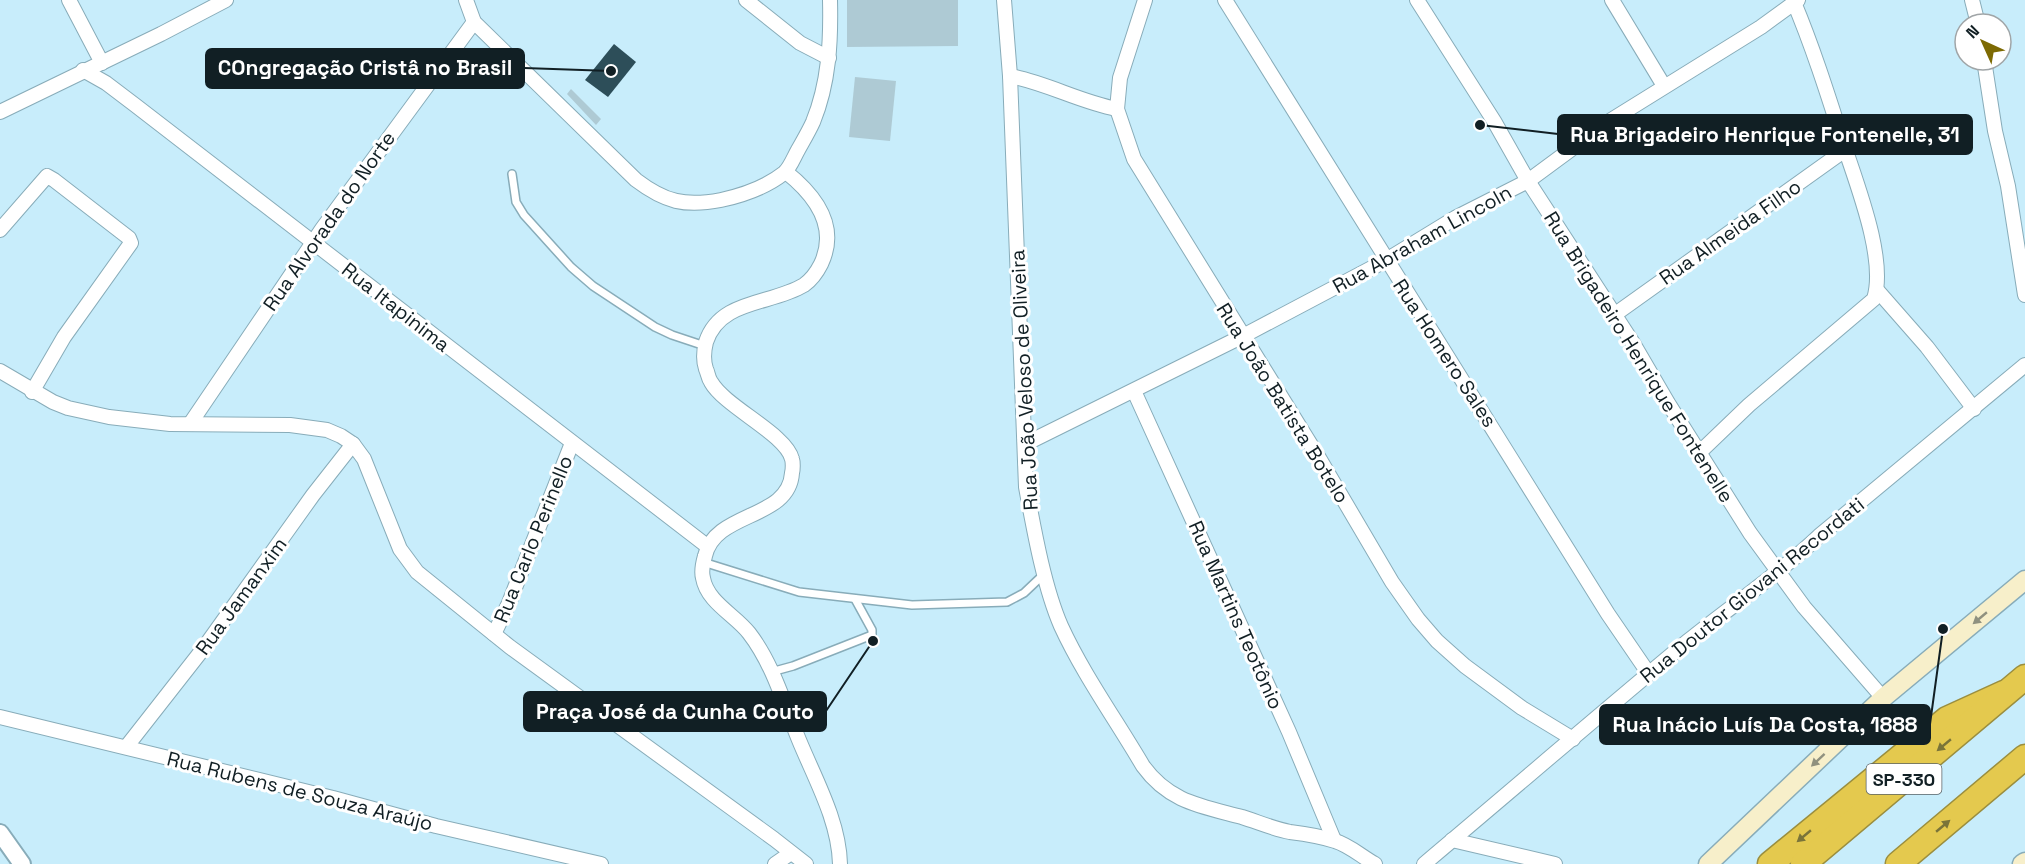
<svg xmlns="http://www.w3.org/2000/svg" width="2025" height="864" font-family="'Space Grotesk',sans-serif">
<rect width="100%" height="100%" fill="#c8edfb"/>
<g fill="#aecad4">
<polygon points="847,0 958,0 958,46 847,47"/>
<polygon points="855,77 896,81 890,141 849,137"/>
<polygon points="571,89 601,119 596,125 567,94"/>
</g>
<polygon fill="#2d4e59" points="614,44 636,62 608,97 585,80"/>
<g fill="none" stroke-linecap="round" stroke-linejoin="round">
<defs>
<g id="service">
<polyline points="512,174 516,202 524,215 571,267 593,286 655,327 672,335 705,346"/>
<polyline points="703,562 799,592 912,605 1007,602 1024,593 1043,575"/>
<polyline points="771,672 793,666 872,635 872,630 855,599"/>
</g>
<g id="minor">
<polyline points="69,0 102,63"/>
<path d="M 466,0 L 474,22 L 636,180 C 665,202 685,207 721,200 C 744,195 765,188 784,173 C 790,168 794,157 798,150 C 803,141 809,131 813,122 C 829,83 831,41 830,0"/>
<polyline points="746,0 800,43 829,58"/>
<path d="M 1004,0 L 1010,76 L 1026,487 C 1034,530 1044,587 1061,626 C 1083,674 1116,720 1143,766 C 1169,802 1201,806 1242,817 C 1258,822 1274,829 1290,832 C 1306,834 1320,836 1335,841 C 1349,845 1362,857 1375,864"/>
<polyline points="1145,0 1120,78 1117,109 1134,159 1319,458 1392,582 1418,619 1437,641 1465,666 1522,708 1573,739"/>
<polyline points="1225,0 1608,614 1649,674"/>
<polyline points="1417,0 1494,121 1528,181 1633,343 1668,403 1750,533 1804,607 1883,698"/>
<polyline points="1612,0 1664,86"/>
<polyline points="1972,0 1978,24"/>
<polyline points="1984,60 1995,131 2008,186 2025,295"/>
<polyline points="83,70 106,83 135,105 707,546"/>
<path d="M 1010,76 C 1047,83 1080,102 1117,109"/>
<polyline points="0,112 161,34 226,0"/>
<path d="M 786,172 C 815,195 839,226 821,264 C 817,272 811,280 804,285 C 771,305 720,299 706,342 C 704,350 703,360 706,369 C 708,373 708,378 711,382 C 725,407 786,434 792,459 C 793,462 793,469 792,473 C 789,520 715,511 705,556 C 703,563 701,571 703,578 C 707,602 735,615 749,633 C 773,664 784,704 799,740 C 815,779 839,821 840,864"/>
<polyline points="0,230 47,176 54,180 129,238 131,243 64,337 32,392"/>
<polyline points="1877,290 1927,347 1974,409"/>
<polyline points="1614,315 1845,150"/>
<polyline points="0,371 53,402 68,408 109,417 170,424 290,425 327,430 341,436 353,444 364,459 400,549 417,572 510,647 774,839 806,864"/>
<polyline points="1134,391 1289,732 1334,840"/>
<polyline points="190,424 322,229 474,22"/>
<polyline points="1025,444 1243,336 1383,262 1455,218 1528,181 1608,122 1761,27 1798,0"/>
<path d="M 1700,452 L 1749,405 L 1874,299 C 1887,258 1855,180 1842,139 C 1827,92 1812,45 1793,0"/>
<polyline points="494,634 509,603 572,443"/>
<polyline points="0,717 333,798 436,826 601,864"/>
<polyline points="127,746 203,649 313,495 353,444"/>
<polyline points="1452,840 1555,864"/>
<polyline points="775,864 791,853"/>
<path d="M 1424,864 C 1512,790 1599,715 1688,641 C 1731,606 1778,575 1819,536 L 2025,365"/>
</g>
<polyline id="tertiary" points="0,833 22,864"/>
<g id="secondary">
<polyline points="1708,864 1883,698 2025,580"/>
<polyline points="2022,864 2025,862"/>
</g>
<g id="motorway">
<polyline points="1770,864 1947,719 2004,693"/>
<polyline points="1803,864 2025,677"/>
<polyline points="1898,864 2025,757"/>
</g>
</defs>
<use href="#service" stroke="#88acb9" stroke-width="10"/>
<use href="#minor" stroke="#88acb9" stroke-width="16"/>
<use href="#tertiary" stroke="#88acb9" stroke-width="20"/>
<use href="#secondary" stroke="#88acb9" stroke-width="21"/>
<use href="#motorway" stroke="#9a8e3f" stroke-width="27"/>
<use href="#service" stroke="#fff" stroke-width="7"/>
<use href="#minor" stroke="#fff" stroke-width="14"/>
<use href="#tertiary" stroke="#fff" stroke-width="16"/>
<use href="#secondary" stroke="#f7efca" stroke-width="18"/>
<use href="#motorway" stroke="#e4c94e" stroke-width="24"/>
</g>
<defs><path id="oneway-solid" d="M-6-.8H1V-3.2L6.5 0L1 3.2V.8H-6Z" transform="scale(1.5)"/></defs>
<g fill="#90917f">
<use href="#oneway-solid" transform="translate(1980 618) rotate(140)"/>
<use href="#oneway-solid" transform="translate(1818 760) rotate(137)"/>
</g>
<g fill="#7a7439">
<use href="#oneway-solid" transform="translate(1944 745) rotate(140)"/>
<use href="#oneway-solid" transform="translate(1943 826) rotate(-40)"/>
<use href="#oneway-solid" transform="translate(1804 836) rotate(140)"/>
</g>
<g text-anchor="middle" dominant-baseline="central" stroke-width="6" stroke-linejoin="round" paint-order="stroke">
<rect fill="#fff" stroke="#586266" stroke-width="1.5" x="1866.5" y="764" width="75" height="30" rx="4.5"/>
<g font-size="18" font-weight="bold" fill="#111f24">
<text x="1904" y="779">SP-330</text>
</g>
<g font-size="20" fill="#111f24" stroke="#fff">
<text transform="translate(329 221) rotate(-55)">Rua Alvorada do Norte</text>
<text transform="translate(1730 232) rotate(-35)">Rua Almeida Filho</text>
<text transform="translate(1422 239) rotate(-29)">Rua Abraham Lincoln</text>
<text transform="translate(396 307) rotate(38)">Rua Itapinima</text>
<text transform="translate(1445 353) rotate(57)">Rua Homero Sales</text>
<text transform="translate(1639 357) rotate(58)">Rua Brigadeiro Henrique Fontenelle</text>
<text transform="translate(1024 380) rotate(-93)">Rua João Veloso de Oliveira</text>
<text transform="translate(1283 403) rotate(58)">Rua João Batista Botelo</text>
<text transform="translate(533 539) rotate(-68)">Rua Carlo Perinello</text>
<text transform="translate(1752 590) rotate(-39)">Rua Doutor Giovani Recordati</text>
<text transform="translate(241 596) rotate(-54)">Rua Jamanxim</text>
<text transform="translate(1236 615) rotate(66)">Rua Martins Teotônio</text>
<text transform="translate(300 791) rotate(14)">Rua Rubens de Souza Araújo</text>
</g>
</g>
<path fill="none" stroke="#111f24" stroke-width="2" d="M611 71L524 68M1480 125L1558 134M873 641L826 711M1943 629L1930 724"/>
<g fill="#111f24" stroke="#fff" stroke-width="2">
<circle cx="611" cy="71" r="6"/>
<circle cx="1480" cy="125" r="6"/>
<circle cx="873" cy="641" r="6"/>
<circle cx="1943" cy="629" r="6"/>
</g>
<g fill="#111f24" stroke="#111f24" stroke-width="2">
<rect x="206" y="49" width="318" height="39" rx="6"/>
<rect x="1558" y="115" width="414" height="39" rx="6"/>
<rect x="524" y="692" width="302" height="39" rx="6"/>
<rect x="1600" y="705" width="330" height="39" rx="6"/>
</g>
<g font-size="21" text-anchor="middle" font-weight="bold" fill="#fff">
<text x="365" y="75">COngregação Cristâ no Brasil</text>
<text x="1765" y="142">Rua Brigadeiro Henrique Fontenelle, 31</text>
<text x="675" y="719">Praça José da Cunha Couto</text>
<text x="1765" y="732">Rua Inácio Luís Da Costa, 1888</text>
</g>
<g transform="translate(1983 42) rotate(315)"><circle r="28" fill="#ffffff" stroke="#a0a5a7" stroke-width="1.5"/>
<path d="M0-4.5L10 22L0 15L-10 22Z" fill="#7d6a03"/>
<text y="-9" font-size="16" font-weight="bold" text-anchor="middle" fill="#111f24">N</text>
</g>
</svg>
